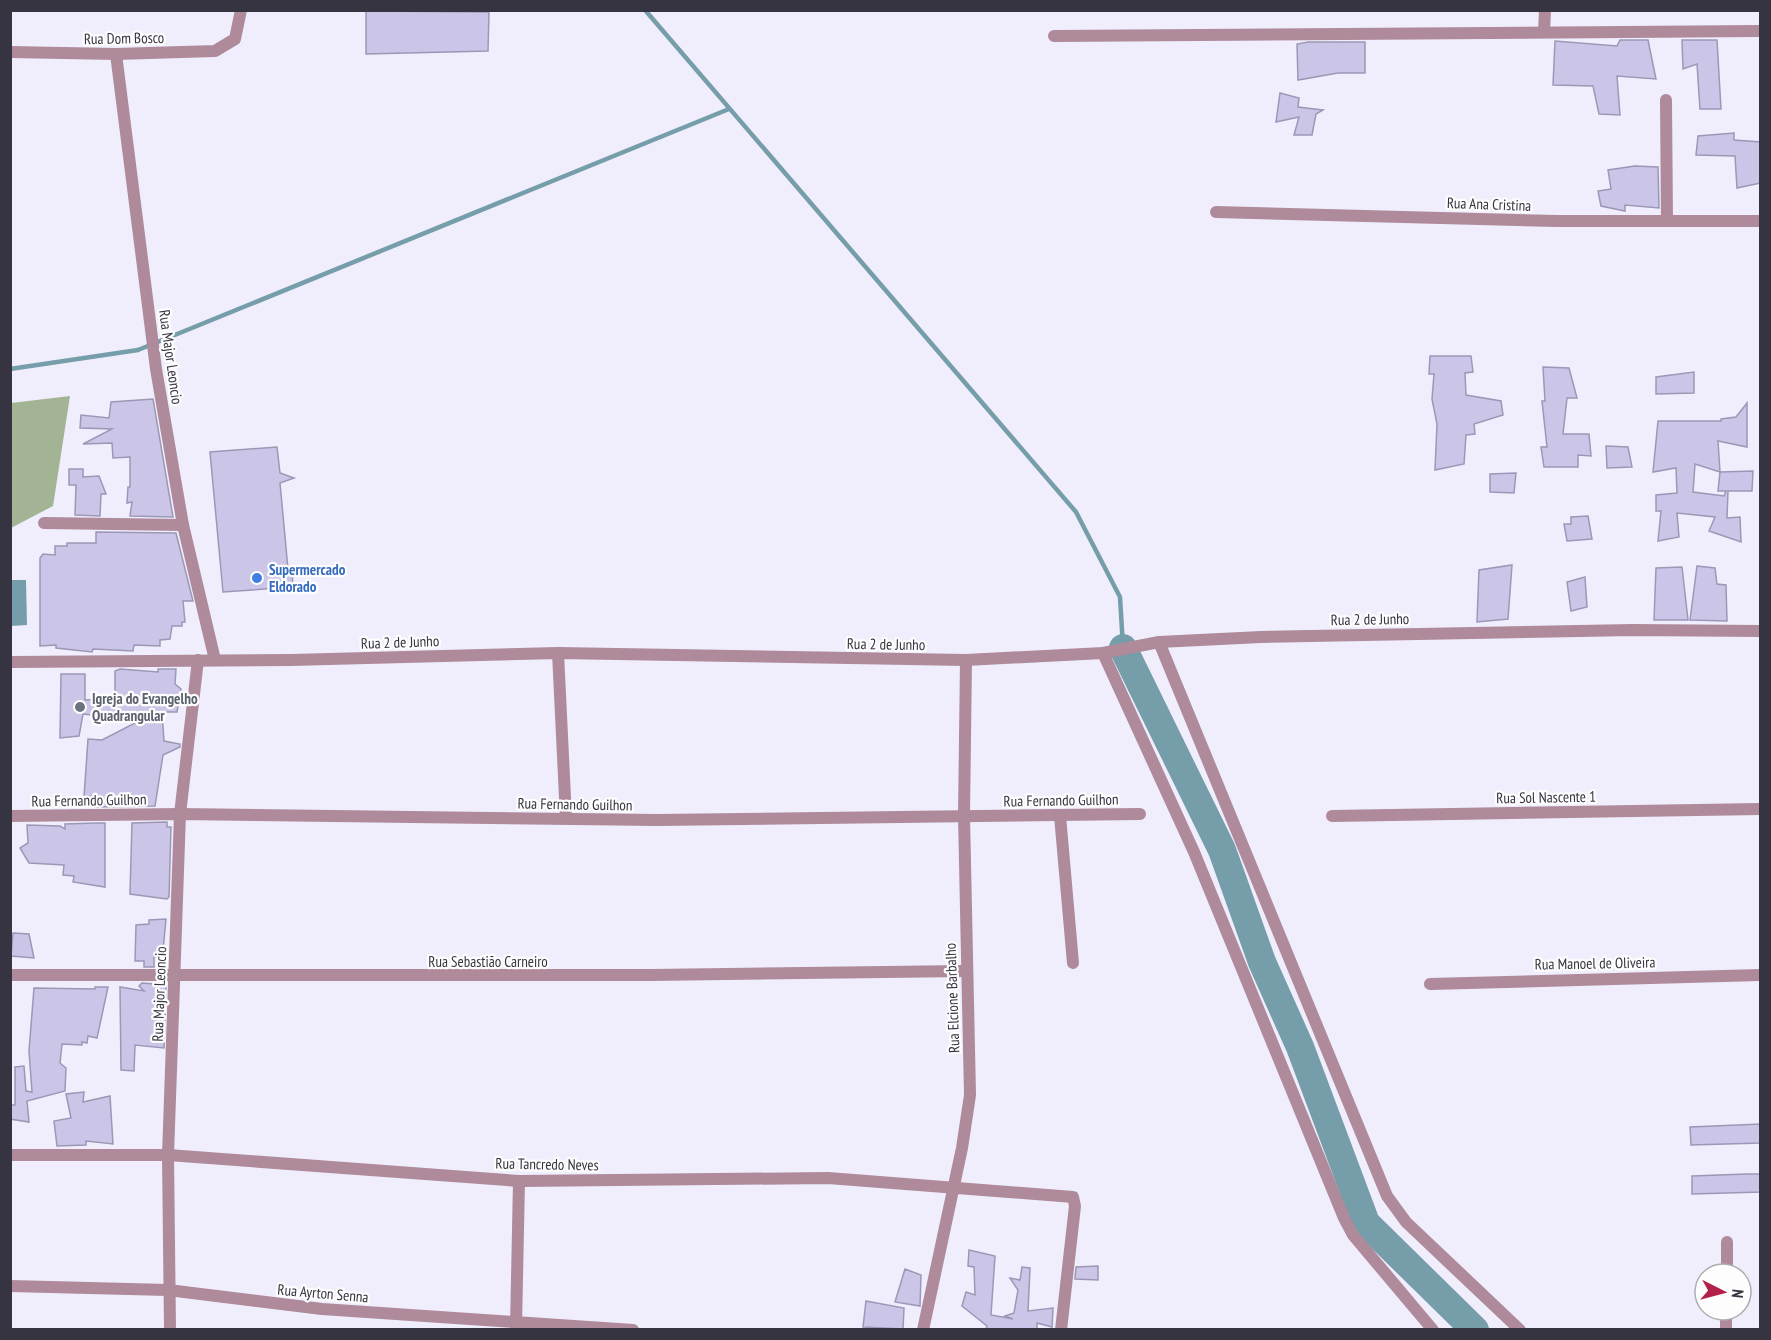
<svg xmlns="http://www.w3.org/2000/svg" width="1771" height="1340" font-family="'PT Sans Narrow',sans-serif">
<rect width="100%" height="100%" fill="#f0eefc"/>
<polygon fill="#a3b495" points="70,396 53,506 11,528 11,403"/>
<polygon fill="#759daa" points="11,580 26,580 27,625 11,626"/>
<g fill="none" stroke-linecap="round" stroke-linejoin="round">
<g stroke="#759daa" stroke-width="4.5">
<polyline points="645,10 1076,512 1120,597 1123,647"/>
<polyline points="10,369 138,350 729,109"/>
</g>
<polyline stroke="#759daa" stroke-width="28" points="1123,648 1222,850 1262,962 1300,1047 1366,1223 1475,1330"/>
</g>
<g fill="#cbc6e7" stroke="#9c97b6" stroke-width="1.5" fill-rule="evenodd">
<polygon points="366,11 489,12 488,51 366,54"/>
<polygon points="1620,40 1648,40 1656,79 1617,76 1620,115 1599,114 1593,86 1553,85 1555,41 1617,46"/>
<polygon points="1682,40 1717,40 1721,109 1700,109 1697,64 1683,69"/>
<polygon points="1308,42 1365,42 1365,73 1338,73 1298,80 1297,44"/>
<polygon points="1280,93 1299,98 1298,107 1323,110 1316,114 1312,135 1294,135 1299,117 1276,122"/>
<polygon points="1734,133 1734,140 1761,142 1761,183 1737,188 1735,156 1696,155 1698,136"/>
<polygon points="1635,166 1658,167 1659,208 1625,205 1625,211 1601,206 1598,191 1611,189 1608,170"/>
<polygon points="1430,356 1471,356 1473,372 1465,373 1466,395 1501,401 1503,415 1474,424 1475,434 1466,435 1464,464 1435,470 1437,424 1432,399 1434,374 1429,374"/>
<polygon points="1543,367 1569,368 1577,398 1567,398 1563,434 1589,434 1591,456 1578,455 1578,467 1544,467 1541,447 1547,447 1542,401 1545,401"/>
<polygon points="1694,372 1694,393 1656,394 1656,377"/>
<polygon points="153,399 173,517 130,516 132,502 127,503 128,487 130,487 130,457 113,458 112,443 83,444 112,429 80,428 81,415 109,418 111,402"/>
<path d="M 1747,403 L 1747,447 L 1718,441 L 1720,472 L 1753,471 L 1752,491 L 1728,491 L 1727,518 L 1740,517 L 1741,542 L 1709,531 L 1715,517 L 1677,513 L 1679,537 L 1658,541 L 1661,511 L 1656,511 L 1656,495 L 1677,493 L 1676,468 L 1653,472 L 1658,421 L 1721,421 L 1721,419 L 1736,417 ZM 1695,464 L 1720,472 L 1718,491 L 1726,491 L 1724,496 L 1693,492 Z"/>
<polygon points="1606,446 1628,447 1632,467 1607,468"/>
<polygon points="277,447 280,473 294,478 280,483 288,569 292,569 293,587 223,592 210,452"/>
<polygon points="69,469 83,469 83,477 99,476 106,494 101,494 100,516 75,515 76,485 69,485"/>
<polygon points="1516,473 1514,493 1490,492 1490,474"/>
<polygon points="1588,516 1592,539 1567,541 1564,524 1571,524 1571,517"/>
<polygon points="96,532 176,533 193,601 183,601 185,622 182,622 182,626 172,626 170,639 160,640 160,646 134,645 133,651 93,649 92,652 56,648 56,645 40,646 40,558 43,554 55,555 55,546 67,546 67,543 96,543"/>
<polygon points="1512,565 1508,619 1477,622 1479,570"/>
<polygon points="1697,566 1715,568 1717,584 1726,585 1727,621 1690,620"/>
<polygon points="1682,567 1688,620 1654,620 1656,568"/>
<polygon points="1585,577 1587,607 1571,611 1567,582"/>
<polygon points="120,669 158,672 158,669 176,669 175,684 181,689 177,712 162,712 164,741 180,744 180,747 163,755 155,806 94,807 93,796 84,797 88,739 102,740 141,720 83,714 79,736 60,738 61,674 85,674 85,700 115,698 115,671"/>
<polygon points="167,822 167,827 171,827 169,897 167,899 130,894 132,823"/>
<polygon points="96,823 105,823 105,887 73,882 74,876 63,875 64,865 29,863 20,848 28,843 27,825 60,826 65,829 65,824"/>
<polygon points="166,919 163,951 160,952 160,957 154,957 154,967 144,967 144,961 135,961 136,925 149,924 149,920"/>
<polygon points="13,933 29,934 34,958 11,956"/>
<polygon points="142,983 166,985 164,1048 135,1045 134,1071 121,1070 120,987 144,991 139,986"/>
<polygon points="95,987 108,987 97,1038 88,1036 87,1043 82,1042 82,1045 62,1044 60,1063 66,1068 65,1091 27,1101 29,1122 10,1119 10,1105 15,1105 15,1067 24,1066 26,1091 32,1092 29,1051 34,988 95,989"/>
<polygon points="84,1092 83,1102 110,1096 113,1144 86,1141 86,1145 57,1146 54,1121 71,1118 66,1094"/>
<polygon points="1761,1124 1761,1143 1691,1145 1690,1127"/>
<polygon points="1747,1174 1761,1174 1761,1192 1692,1194 1692,1176"/>
<polygon points="969,1250 995,1256 991,1315 1013,1319 1005,1316 1014,1313 1018,1290 1010,1278 1020,1280 1022,1267 1030,1268 1028,1311 1053,1308 1052,1327 1037,1323 1037,1329 986,1329 987,1326 962,1306 966,1292 975,1295 974,1267 968,1266"/>
<polygon points="1098,1266 1098,1280 1075,1279 1076,1267"/>
<polygon points="905,1269 921,1275 920,1306 895,1302"/>
<polygon points="866,1301 904,1308 903,1329 863,1327"/>
</g>
<g fill="none" stroke-linecap="round" stroke-linejoin="round">
<g stroke="#ae8a9a" stroke-width="12">
<polyline points="1544,32 1545,10"/>
<polyline points="1054,36 1760,31"/>
<polyline points="10,52 116,54 215,51 235,39 241,10"/>
<polyline points="116,54 156,369 183,525 215,660"/>
<polyline points="1666,100 1667,221"/>
<polyline points="1216,212 1557,221 1760,221"/>
<polyline points="44,523 183,525"/>
<polyline points="558,653 566,818"/>
<polyline points="10,816 180,814 657,820 1140,814"/>
<polyline points="1060,816 1073,963"/>
<polyline points="1332,816 1760,809"/>
<polyline points="10,975 651,975 966,971"/>
<polyline points="1430,984 1760,975"/>
<polyline points="10,1155 168,1155 519,1181 828,1178 1073,1197 1075,1206 1061,1330"/>
<polyline points="1727,1274 1727,1242"/>
<polyline points="10,1286 168,1290 322,1309 633,1330"/>
<polyline points="516,1327 519,1181"/>
<polyline points="170,1330 168,1155 180,814 198,660"/>
<polyline points="923,1330 962,1148 970,1095 964,816 966,660"/>
<polyline points="1726,1330 1726,1310"/>
</g>
<g stroke="#ae8a9a" stroke-width="12">
<polyline points="1159,642 1387,1196 1406,1222 1520,1330"/>
<polyline points="1103,653 1194,852 1344,1218 1353,1235 1433,1330"/>
<polyline points="10,662 291,660 558,653 966,660 1103,653 1159,642 1261,637 1633,630 1760,631"/>
</g>
</g>
<circle fill="#3f7fe0" stroke="#fdfdfd" stroke-width="2" cx="257" cy="578" r="6"/>
<circle fill="#6b7280" stroke="#fdfdfd" stroke-width="2" cx="80" cy="707" r="6"/>
<g text-anchor="middle" dominant-baseline="central" stroke-width="4.5" stroke-linejoin="round" paint-order="stroke">
<g font-size="15" fill="#363441" stroke="#fdfdfd">
<text transform="translate(124 38) rotate(-1)">Rua Dom Bosco</text>
<text transform="translate(1489 204) rotate(2)">Rua Ana Cristina</text>
<text transform="translate(171 357) rotate(82)">Rua Major Leoncio</text>
<text transform="translate(1370 619) rotate(-1)">Rua 2 de Junho</text>
<text transform="translate(400 642) rotate(-2)">Rua 2 de Junho</text>
<text transform="translate(886 644) rotate(1)">Rua 2 de Junho</text>
<text transform="translate(1546 797) rotate(-1)">Rua Sol Nascente 1</text>
<text transform="translate(89 800) rotate(-1)">Rua Fernando Guilhon</text>
<text transform="translate(1061 800) rotate(-1)">Rua Fernando Guilhon</text>
<text transform="translate(575 804) rotate(1)">Rua Fernando Guilhon</text>
<text x="488" y="961">Rua Sebastião Carneiro</text>
<text transform="translate(1595 963) rotate(-1)">Rua Manoel de Oliveira</text>
<text transform="translate(159 994) rotate(-88)">Rua Major Leoncio</text>
<text transform="translate(952 998) rotate(-92)">Rua Elcione Barbalho</text>
<text transform="translate(547 1164) rotate(1)">Rua Tancredo Neves</text>
<text transform="translate(323 1293) rotate(5)">Rua Ayrton Senna</text>
</g>
<g font-size="15" font-weight="bold" fill="#366cbe" stroke="#fdfdfd" text-anchor="start">
<text x="269" y="569">Supermercado<tspan x="269" dy="17">Eldorado</tspan></text>
</g>
<g font-size="15" font-weight="bold" fill="#5b616d" stroke="#fdfdfd" text-anchor="start">
<text x="92" y="698">Igreja do Evangelho<tspan x="92" dy="17">Quadrangular</tspan></text>
</g>
</g>
<rect width="1771" height="1340" fill="none" stroke="#363441" stroke-width="24"/>
<g transform="translate(1723 1292) rotate(96)"><circle r="28" fill="#fdfdfd" stroke="#adadb2" stroke-width="1.5"/>
<path d="M0-4.5L10 22L0 15L-10 22Z" fill="#b3214b"/>
<text y="-9" font-size="16" font-weight="bold" text-anchor="middle" fill="#363441">N</text>
</g>
</svg>
